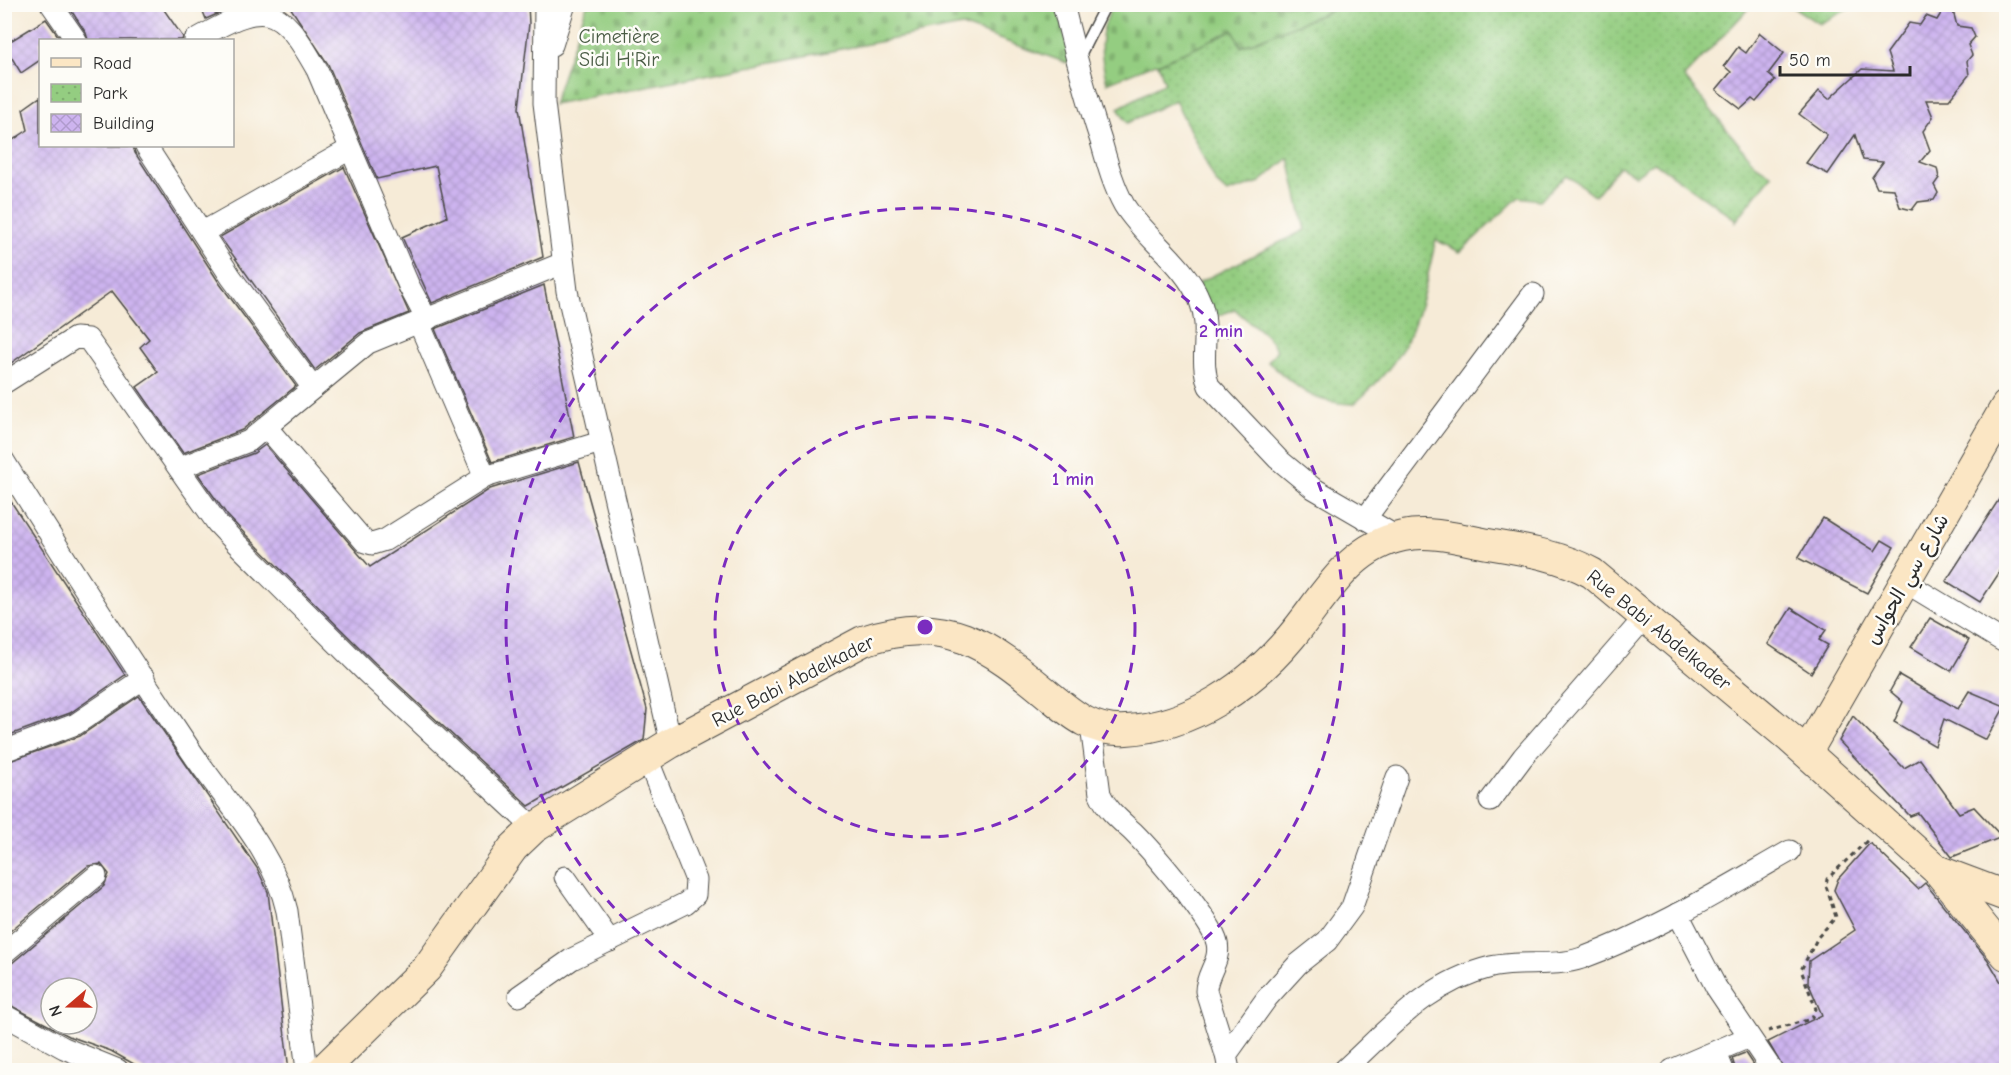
<svg xmlns="http://www.w3.org/2000/svg" width="2011" height="1075" font-family="'Comic Neue','Playpen Sans Arabic',sans-serif">
<defs>
<pattern id="cemetery-stones" width="16" height="16" patternUnits="userSpaceOnUse" patternTransform="scale(1.5)"><rect width="16" height="16" fill="#94cd81"/><path d="M2 7V4a2 2 0 0 1 4 0v3zM10 15v-3a2 2 0 0 1 4 0v3z" fill="#80b070"/></pattern>
<pattern id="park-dots" width="8" height="8" patternUnits="userSpaceOnUse" patternTransform="scale(1.5)"><rect width="8" height="8" fill="#94cd81"/><path d="M2 2h.1M6 6h.1" fill="none" stroke="#80b070" stroke-width="1.8" stroke-linecap="round"/></pattern>
<pattern id="building-cross-hatch" width="8" height="8" patternUnits="userSpaceOnUse" patternTransform="scale(1.5)"><rect width="8" height="8" fill="#cdb4ef"/><path d="M0 0l8 8M0 8l8-8" fill="none" stroke="#b09bcd"/></pattern>
</defs>
<rect width="100%" height="100%" fill="#fdfcf7"/>
<filter id="ink" filterUnits="userSpaceOnUse"><feTurbulence type="fractalNoise" baseFrequency=".0167" numOctaves="2"/><feDisplacementMap in="SourceGraphic" scale="12" xChannelSelector="R" yChannelSelector="G"/><feConvolveMatrix kernelMatrix="1 2 1 2 8 2 1 2 1" color-interpolation-filters="sRGB"/></filter>
<filter id="wash" filterUnits="userSpaceOnUse"><feTurbulence type="fractalNoise" baseFrequency=".008" numOctaves="4" result="noise"/><feDisplacementMap in="SourceGraphic" scale="24" xChannelSelector="R" yChannelSelector="G"/><feGaussianBlur stdDeviation="1.35" result="paint"/><feColorMatrix in="noise" values="0 0 0 0 0 0 0 0 0 0 0 0 0 0 0 0 0 1.4 0 .05"/><feComposite in="paint" operator="in"/></filter>
<g filter="url(#wash)">
<rect width="100%" height="100%" fill="#f6ebd7"/>
<g fill="url(#cemetery-stones)" stroke="#607c56" stroke-width="1.5">
<polygon points="587,5 1057,5 1073,65 962,26 553,104"/>
<path d="M 1113,5 L 1345,5 L 1241,47 L 1232,31 L 1158,64 L 1156,63 L 1107,83 C 1099,51 1098,34 1113,5 Z"/>
</g>
<g fill="url(#park-dots)" stroke="#607c56" stroke-width="1.5">
<path d="M 1345,5 L 1752,5 L 1684,77 L 1755,164 L 1772,175 L 1735,222 L 1735,219 L 1654,162 L 1636,175 L 1619,166 L 1595,196 L 1567,175 L 1540,200 L 1519,197 L 1460,252 L 1436,240 C 1418,315 1416,351 1354,404 C 1311,404 1299,388 1268,362 L 1277,350 C 1265,329 1251,326 1235,309 L 1207,320 L 1198,283 L 1305,230 L 1289,158 L 1260,182 L 1227,193 L 1216,183 L 1175,100 L 1127,123 L 1118,108 L 1165,83 L 1158,64 L 1233,30 L 1241,47 Z"/>
<polygon points="1790,5 1856,5 1819,24"/>
</g>
<g id="blocks">
<g fill="url(#building-cross-hatch)" fill-rule="evenodd">
<polygon points="67,4 160,4 183,37 182,40 88,40 86,33"/>
<polygon points="200,4 240,4 206,19"/>
<polygon points="288,4 528,4 529,24 519,108 543,257 432,303 402,237 447,217 436,166 377,179 328,64"/>
<polygon points="1943,10 1953,11 1957,26 1971,28 1975,37 1968,45 1972,55 1967,61 1969,75 1949,100 1926,100 1933,117 1923,131 1930,150 1920,162 1937,168 1939,178 1934,185 1938,193 1934,200 1918,202 1912,210 1900,207 1894,189 1877,188 1872,177 1883,162 1863,160 1855,135 1828,174 1806,163 1827,135 1799,114 1819,91 1829,99 1862,69 1893,71 1887,53 1909,23 1920,25 1926,16 1937,20"/>
<polygon points="46,19 61,40 40,40 40,60 21,73 4,45"/>
<polygon points="1760,33 1784,53 1768,74 1775,80 1756,102 1752,99 1741,109 1716,90 1731,72 1724,66 1738,47 1746,53"/>
<polygon points="40,97 40,146 133,146 135,153 220,284 296,386 242,430 183,453 137,387 158,372 140,347 149,339 112,291 4,368 4,146 28,130 23,109"/>
<polygon points="344,167 409,313 360,333 315,370 220,237"/>
<polygon points="544,285 574,437 492,462 435,329"/>
<polygon points="265,445 370,567 490,489 579,462 647,709 644,740 529,806 375,663 245,534 227,515 198,474 254,453"/>
<polygon points="2007,487 2007,561 1980,602 1946,581"/>
<polygon points="4,491 125,675 70,713 4,737"/>
<polygon points="1823,518 1875,551 1882,540 1894,547 1867,593 1798,558"/>
<polygon points="1791,608 1826,630 1819,640 1828,645 1811,673 1768,644"/>
<polygon points="1930,618 1969,640 1951,671 1911,647"/>
<polygon points="1899,675 1958,709 1969,691 2005,706 1986,740 1944,719 1935,746 1894,722 1903,702 1890,691"/>
<path d="M 139,696 L 257,868 L 268,892 L 289,1071 L 146,1071 L 111,1051 L 69,1036 L 4,1002 L 4,965 L 12,963 L 104,886 L 109,874 L 101,864 L 88,866 L 4,936 L 4,763 L 80,736 ZM 51,988 L 87,988 L 87,1024 L 51,1024 Z"/>
<polygon points="1853,716 1904,768 1920,759 1959,813 1974,807 2002,837 1952,857 1918,813 1910,816 1839,741"/>
<polygon points="1870,843 1918,889 1925,883 1988,960 2007,992 2007,1071 1785,1071 1768,1042 1822,1015 1808,982 1809,961 1855,930 1834,890 1838,879"/>
<polygon points="1745,1053 1757,1071 1736,1071 1732,1058"/>
</g>
</g>
</g>
<g filter="url(#ink)">
<use href="#blocks" fill-opacity="0" stroke="#494845" stroke-width="1.5"/>
<g fill="none" stroke-linecap="round" stroke-linejoin="round">
<defs>
<polyline id="lane" points="1078,59 1106,4"/>
<g id="street">
<polyline points="51,4 76,40"/>
<polyline points="545,4 544,103 567,291 671,743"/>
<path d="M 1063,4 C 1074,50 1086,96 1101,141 C 1107,162 1113,185 1124,205 C 1145,239 1185,263 1200,301 C 1212,330 1198,358 1209,386 L 1278,459 L 1313,488 L 1397,537"/>
<path d="M 195,40 C 264,1 278,0 317,70 L 409,286 L 427,320"/>
<polyline points="552,45 565,4"/>
<polyline points="146,146 231,277 313,388"/>
<polyline points="203,232 350,149"/>
<polyline points="419,323 485,477 601,442"/>
<polyline points="4,383 75,338 88,339 217,523 236,543 366,672 534,828"/>
<polyline points="267,428 365,542 372,544 385,540 485,477"/>
<path d="M 4,461 C 64,558 126,654 189,748 C 224,801 273,848 287,911 L 307,1070"/>
<polyline points="179,468 249,441 368,343 563,263"/>
<polyline points="1365,519 1533,294"/>
<polyline points="1905,582 2006,643"/>
<path d="M 1091,726 L 1100,794 C 1107,810 1120,820 1133,832 C 1152,851 1212,920 1217,943 C 1221,962 1206,973 1206,991 L 1226,1055"/>
<polyline points="4,751 76,724 144,678"/>
<polyline points="1490,801 1523,757 1645,617"/>
<polyline points="565,877 610,941"/>
<polyline points="1678,914 1716,987 1772,1070"/>
<polyline points="4,953 96,876"/>
<polyline points="519,996 572,959 686,903 695,895 696,880 647,758"/>
<polyline points="4,1015 64,1048 118,1070"/>
<polyline points="1716,1053 1723,1070"/>
<polyline points="1229,1070 1226,1055 1267,998 1298,964 1327,941 1352,907 1397,777"/>
<path d="M 1344,1070 C 1390,1028 1426,983 1491,967 C 1521,960 1553,968 1582,958 C 1655,931 1723,889 1790,851"/>
<polyline points="1672,1070 1749,1037"/>
</g>
<g id="secondary">
<polyline points="1807,752 2006,406"/>
<polyline points="1942,872 2006,896"/>
<path d="M 323,1070 L 427,968 L 513,848 L 534,828 L 671,743 L 863,641 C 945,612 989,645 1050,696 C 1074,716 1093,732 1126,730 C 1191,727 1251,685 1291,637 C 1324,598 1348,547 1403,536 C 1430,530 1461,539 1488,544 C 1524,550 1560,555 1592,573 L 1791,739 L 1938,871 L 2006,955"/>
</g>
</defs>
<use href="#lane" stroke="#494845" stroke-width="13"/>
<use href="#street" stroke="#494845" stroke-width="23"/>
<use href="#secondary" stroke="#494845" stroke-width="32"/>
<polyline stroke="#494845" stroke-width="3" stroke-dasharray="4.5 4.5" stroke-linecap="butt" points="1768,1031 1811,1019 1816,1009 1801,970 1818,937 1836,917 1826,886 1827,879 1870,838"/>
<use href="#lane" stroke="#fff" stroke-width="10"/>
<use href="#street" stroke="#fff" stroke-width="21"/>
<use href="#secondary" stroke="#fbe6c4" stroke-width="30"/>
</g>
</g>
<g fill="none" stroke="#7b2cbf" stroke-width="3" stroke-dasharray="10 8">
<circle cx="925" cy="627" r="210"/>
<circle cx="925" cy="627" r="419"/>
</g>
<g text-anchor="middle" dominant-baseline="central" stroke-width="5" stroke-linejoin="round" paint-order="stroke">
<g font-size="20" fill="#4a5c45" stroke="#fdfcf7">
<text x="619" y="36">Cimetière<tspan x="619" dy="23">Sidi H'Rir</tspan></text>
</g>
<g font-size="20" fill="#2b2b2b" stroke="#fdfcf7">
<text transform="translate(1907 579) rotate(-60)">شارع سي الحواس</text>
<text transform="translate(1659 630) rotate(39)">Rue Babi Abdelkader</text>
<text transform="translate(793 681) rotate(-27)">Rue Babi Abdelkader</text>
</g>
</g>
<circle cx="925" cy="627" r="9" fill="#7b2cbf" stroke="#fdfcf7" stroke-width="3"/>
<g font-size="18" text-anchor="middle" font-weight="bold" fill="#7b2cbf" stroke="#fdfcf7" stroke-width="5" stroke-linejoin="round" paint-order="stroke">
<text x="1221" y="337">2 min</text>
<text x="1073" y="485">1 min</text>
</g>
<rect width="2011" height="1075" fill="none" stroke="#fdfcf7" stroke-width="24"/>
<rect x="39" y="39" width="195" height="108" fill="#fdfcf7" stroke="#a9a8a5" stroke-width="1.5"/>
<rect x="51" y="58" width="30" height="9" fill="#fbe6c4" stroke="#a9a8a5" stroke-width="1.5"/>
<text x="93" y="69" font-size="18" fill="#2b2b2b">Road</text>
<rect x="51" y="84" width="30" height="18" fill="url(#park-dots)" stroke="#a9a8a5" stroke-width="1.5"/>
<text x="93" y="99" font-size="18" fill="#2b2b2b">Park</text>
<rect x="51" y="114" width="30" height="18" fill="url(#building-cross-hatch)" stroke="#a9a8a5" stroke-width="1.5"/>
<text x="93" y="129" font-size="18" fill="#2b2b2b">Building</text>
<g transform="translate(69 1006) rotate(250)"><circle r="28" fill="#fdfcf7" stroke="#a9a8a5" stroke-width="1.5"/>
<path d="M0-4.5L10 22L0 15L-10 22Z" fill="#c8321e"/>
<text y="-9" font-size="16" font-weight="bold" text-anchor="middle" fill="#2b2b2b">N</text>
</g>
<path d="M1780 66v9h130v-9" fill="none" stroke="#2b2b2b" stroke-width="3"/>
<text x="1789" y="66" font-size="18" fill="#2b2b2b" stroke="#fdfcf7" stroke-width="4.5" paint-order="stroke">50 m</text>
</svg>
